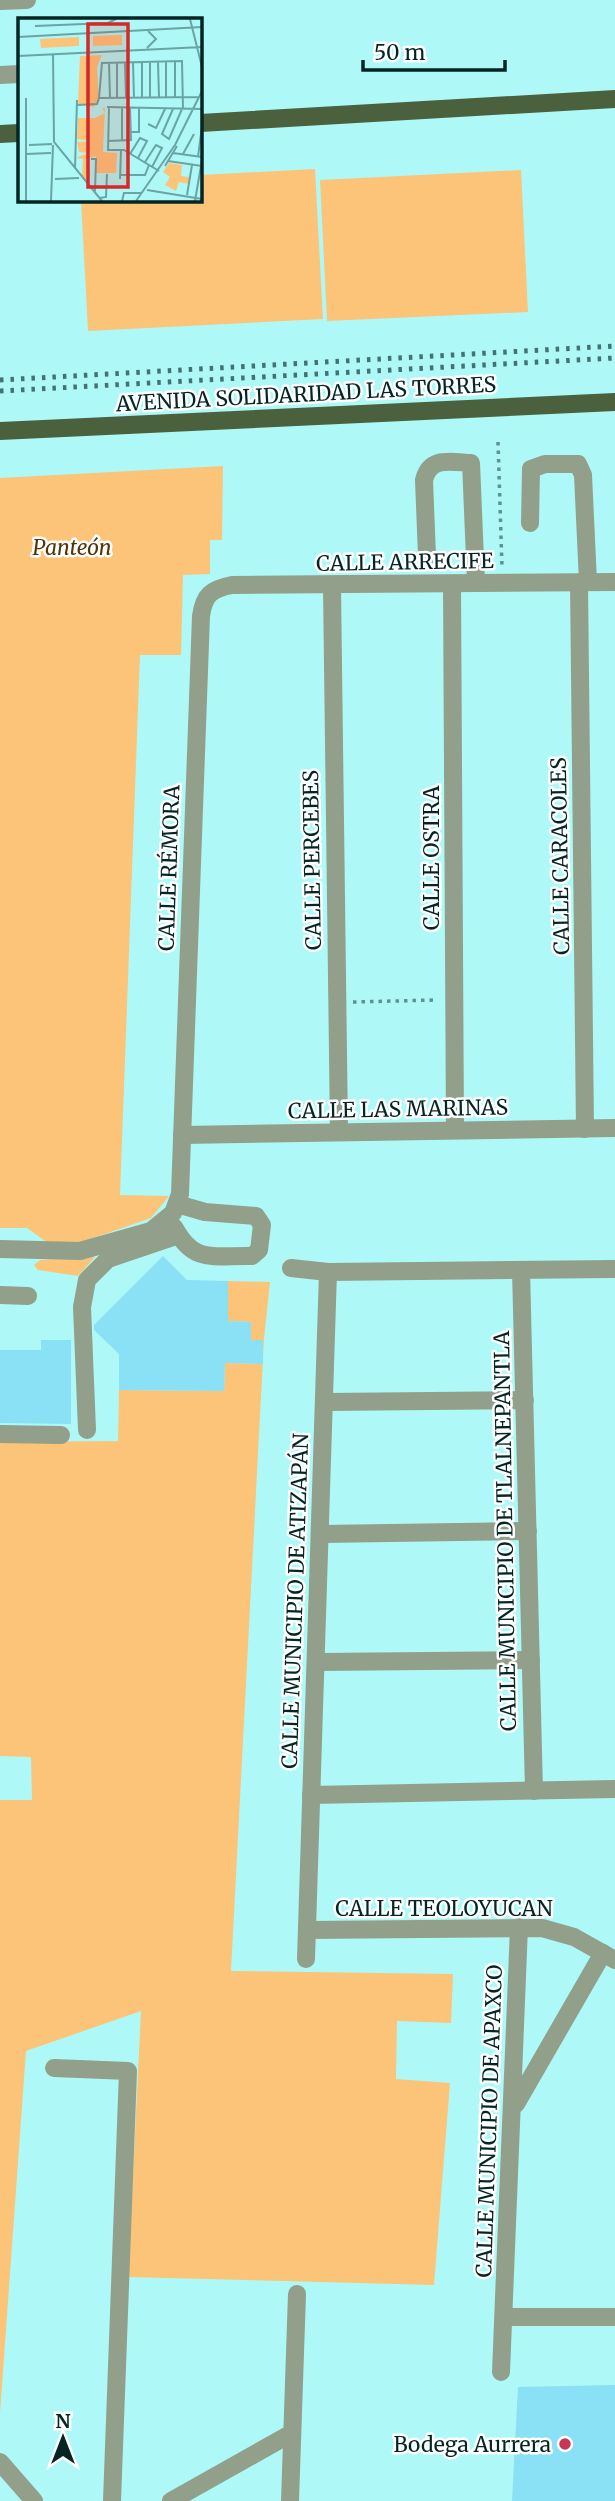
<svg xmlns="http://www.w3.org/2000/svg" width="615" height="2501" font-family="Merriweather,serif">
<rect width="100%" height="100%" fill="#aef9f7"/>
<g fill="#fcc479">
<polygon points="315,169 323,319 88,331 81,200 200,200 200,175"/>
<polygon points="521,170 528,312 327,321 320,180"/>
<polygon points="223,466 222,540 210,540 210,574 183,575 181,655 140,655 120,1195 169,1196 151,1218 76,1244 48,1243 27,1228 0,1228 0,478"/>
<polygon points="95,1257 78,1276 38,1270 34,1265 40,1260"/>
<polygon points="228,1281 270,1282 264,1339 231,1971 453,1974 451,2023 397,2021 396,2079 450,2083 434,2285 128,2277 141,2011 26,2051 0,2413 0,1800 32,1800 31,1757 0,1756 0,1442 118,1441 119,1390 224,1391 225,1363 262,1364 251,1340 251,1322 228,1321"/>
</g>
<g fill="#8ae0f4">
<polygon points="163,1256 187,1280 228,1281 228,1321 251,1322 251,1340 263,1340 263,1364 225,1363 224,1391 119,1390 119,1354 94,1330 94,1325"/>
<polygon points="41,1340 71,1340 71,1424 0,1423 0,1350 41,1350"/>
<polygon points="615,2385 615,2501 512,2501 518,2387"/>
</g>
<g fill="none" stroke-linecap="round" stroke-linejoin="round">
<g stroke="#5d9392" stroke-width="3.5" stroke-dasharray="3.5 5" stroke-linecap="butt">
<polyline points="498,442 502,567"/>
<polyline points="353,1002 436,1000"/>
</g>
<g stroke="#929f8a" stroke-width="18">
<polyline points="0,1 27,0"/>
<polyline points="0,75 19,74"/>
<polyline points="530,523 531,469 545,464 578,464 583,475 588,582"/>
<path d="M 427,556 L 424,480 C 430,456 451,462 471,463 L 476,583"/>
<polyline points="579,583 585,1129"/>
<polyline points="452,585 455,1130"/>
<polyline points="332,587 339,1132"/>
<polyline points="182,1135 615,1128"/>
<path d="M 174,1227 C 194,1265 214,1255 252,1256 L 259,1250 L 262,1225 L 256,1216 L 205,1212 L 177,1204"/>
<path d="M 0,1249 L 80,1251 L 151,1231 L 173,1213 L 180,1194 L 201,616 C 204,595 211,589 232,585 L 615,582"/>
<polyline points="291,1268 328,1272 615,1269"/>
<polyline points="521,1270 534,1791"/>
<polyline points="0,1295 28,1296"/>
<polyline points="325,1402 525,1400"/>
<polyline points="87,1430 82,1307 87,1280 108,1259 179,1235"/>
<polyline points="0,1434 61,1435"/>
<polyline points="321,1534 528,1531"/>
<polyline points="317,1662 531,1660"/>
<polyline points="311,1795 615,1789"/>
<polyline points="307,1930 542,1928 574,1937 615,1960"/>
<polyline points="306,1959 328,1272"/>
<polyline points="54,2068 128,2071 112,2501"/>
<polyline points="516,2104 603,1953"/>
<polyline points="504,2317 615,2317"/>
<polyline points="501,2372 519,1927"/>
<polyline points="0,2462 34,2501"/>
<polyline points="171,2501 292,2433"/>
<polyline points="290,2501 297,2294"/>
</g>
<g stroke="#4b613d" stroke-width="18">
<polyline points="200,123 615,99"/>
<polyline points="0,134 19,133"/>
<polyline points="0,431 615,402"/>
</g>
<g stroke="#437272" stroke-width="5" stroke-dasharray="3.5 7" stroke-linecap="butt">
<polyline points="0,380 615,346"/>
<polyline points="0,391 615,358"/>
</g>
</g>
<circle fill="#c73753" stroke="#fff" stroke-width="2.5" cx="565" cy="2444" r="7"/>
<g text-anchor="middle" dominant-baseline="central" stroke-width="5" stroke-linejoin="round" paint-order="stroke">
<g font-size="21" fill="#052525" stroke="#fff">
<text transform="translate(306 394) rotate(-3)">AVENIDA SOLIDARIDAD LAS TORRES</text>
<text transform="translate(405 562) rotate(-1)">CALLE ARRECIFE</text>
<text transform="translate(560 856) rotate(-91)">CALLE CARACOLES</text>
<text transform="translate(431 858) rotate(-90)">CALLE OSTRA</text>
<text transform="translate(312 860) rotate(-91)">CALLE PERCEBES</text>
<text transform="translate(169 868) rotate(-88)">CALLE RÉMORA</text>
<text transform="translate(398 1109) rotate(-1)">CALLE LAS MARINAS</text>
<text transform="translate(505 1531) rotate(-91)">CALLE MUNICIPIO DE TLALNEPANTLA</text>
<text transform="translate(295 1601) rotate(-88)">CALLE MUNICIPIO DE ATIZAPÁN</text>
<text x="444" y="1908">CALLE TEOLOYUCAN</text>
<text transform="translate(489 2121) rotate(-88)">CALLE MUNICIPIO DE APAXCO</text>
</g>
<g font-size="21" font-style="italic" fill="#513506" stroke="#fff">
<text x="72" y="547">Panteón</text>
</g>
<g font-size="21" fill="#052525" stroke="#fff" text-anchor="end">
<text x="551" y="2444">Bodega Aurrera</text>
</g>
</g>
<g transform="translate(18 18)">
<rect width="184" height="184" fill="#aef9f7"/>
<path d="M 104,17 L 104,27 L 75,28 L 75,18 ZM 61,19 L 61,28 L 23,30 L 22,21 ZM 84,37 L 79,49 L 81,84 L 75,89 L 60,86 L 62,38 ZM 84,90 L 87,90 L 85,134 L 99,135 L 98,155 L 78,155 L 78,138 L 71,140 L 70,165 L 64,159 L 65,141 L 58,140 L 69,135 L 61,134 L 59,124 L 72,123 L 59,121 L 60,100 L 77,100 L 87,95 ZM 151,145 L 164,147 L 163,158 L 171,159 L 171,166 L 161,164 L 158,173 L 147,167 L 152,159 L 145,154 Z" fill="#fcc479"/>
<path fill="none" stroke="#6aa4a3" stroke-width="2" d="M 172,1 L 184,49M 17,8 L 90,5 L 98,1M 0,19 L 184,9M 129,30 L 138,21 L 130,13M 35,36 L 36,124 L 84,183M 0,38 L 184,29M 157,43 L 157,79M 91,44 L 92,80M 99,44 L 99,80M 107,44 L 108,80M 115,44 L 116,80M 124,44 L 124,80M 132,44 L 132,79M 140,44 L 141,79M 148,44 L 148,79M 8,80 L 8,183M 81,80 L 84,45 L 164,43 L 165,91M 81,80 L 181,79M 59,87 L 79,86 L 81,80M 89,89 L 184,91M 104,89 L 104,123M 155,91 L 144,116 L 151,121 L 164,91M 130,106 L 138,110 L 147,91M 113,114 L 121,114 L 121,89M 90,123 L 113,122 L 112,89M 11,127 L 34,126M 90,132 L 106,132 L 141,153M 90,133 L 91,89M 155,135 L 184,139M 8,136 L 33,135M 112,136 L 122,120 L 129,123 L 120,140M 165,136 L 176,116M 180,139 L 184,108M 73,141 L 78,141 L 77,173M 150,143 L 184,148M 127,144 L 138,127 L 144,130 L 134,149M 147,148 L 159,128M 57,150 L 59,82M 102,157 L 127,157 L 131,147M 37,161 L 61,160M 102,161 L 103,132M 129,172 L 184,181M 169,177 L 174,147M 82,180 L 88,179 L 89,156M 33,183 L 35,127M 104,183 L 106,175 L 123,175M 118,183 L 157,127 L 184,73M 177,183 L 184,142"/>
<path fill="#d62828" fill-opacity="0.15" stroke="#d62828" stroke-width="3.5" d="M 70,6 L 110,6 L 110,169 L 70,169 Z"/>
<rect width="184" height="184" fill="none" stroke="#052525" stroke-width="3.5"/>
</g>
<g transform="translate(63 2438)" stroke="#ffffff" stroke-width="5" paint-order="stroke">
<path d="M0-5L12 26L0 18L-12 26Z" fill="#052525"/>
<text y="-10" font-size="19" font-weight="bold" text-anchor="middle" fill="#052525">N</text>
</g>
<path d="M363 60v10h142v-10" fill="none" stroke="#052525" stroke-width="3.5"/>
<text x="374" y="60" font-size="21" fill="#052525" stroke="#ffffff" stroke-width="5" paint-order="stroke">50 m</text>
</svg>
